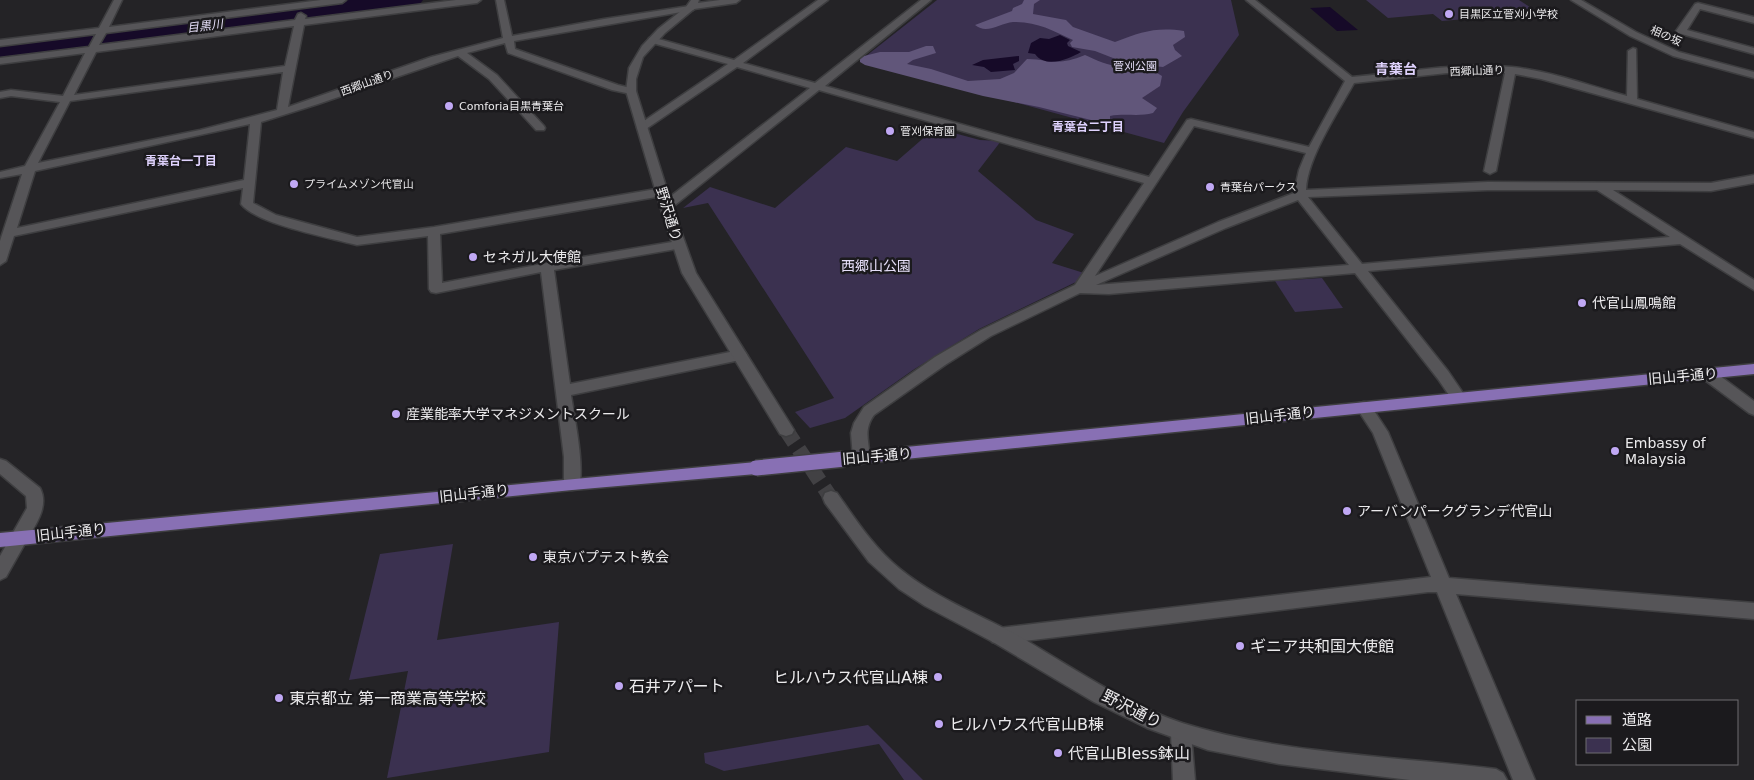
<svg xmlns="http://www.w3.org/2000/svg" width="1754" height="780" font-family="'DejaVu Sans','Noto Sans JP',sans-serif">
<rect width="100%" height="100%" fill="#242326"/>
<g fill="#3b3150">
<polygon points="937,0 1231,0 1239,35 1183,112 1164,143 861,60"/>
<polygon points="1366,0 1519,0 1539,13 1442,21 1433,14 1388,18"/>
<polygon points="935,128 980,140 1001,141 978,171 1036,220 1074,234 1052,263 1084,273 1078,281 979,329 913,370 845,418 810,428 795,412 834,398 708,203 683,208 710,187 775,208 846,147 897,161"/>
<polygon points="1322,278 1343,308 1295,312 1275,281"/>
<polygon points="453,544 437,640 559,622 549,752 387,778 408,671 349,680 380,554"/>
<polygon points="868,725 923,780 904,780 879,744 724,771 705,763 704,753"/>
</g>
<path fill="#61567a" d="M 1024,0 L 1040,0 L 1034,4 L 1033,14 L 1066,20 L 1073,27 L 1115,42 C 1142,32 1155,27 1184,31 L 1185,37 L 1173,45 L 1175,50 L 1182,56 L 1163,67 L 1144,65 L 1162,76 L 1160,86 L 1142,98 L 1157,108 L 1153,113 C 1139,117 1125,113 1110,116 L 1110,124 L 1103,123 L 1039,107 L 983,96 L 865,65 L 860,62 L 860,57 L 880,52 L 909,52 L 926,46 L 933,46 L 936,53 L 913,60 L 907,64 L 931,69 L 968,81 L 1000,79 L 1014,73 L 1027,59 C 1053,60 1058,66 1085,55 C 1098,61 1116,70 1131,65 L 1095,51 L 1072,47 L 1070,43 L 1073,40 C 1051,30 1038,22 1013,22 C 1000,23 987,35 975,25 L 1012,11 L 1013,8 L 1022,4 Z"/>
<g fill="#160a28">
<polygon points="1330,7 1358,30 1337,31 1310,8"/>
<path d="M 1060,35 L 1070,40 L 1067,43 L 1068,46 L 1081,52 C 1069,59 1046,69 1035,54 L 1028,53 L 1031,43 L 1040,38 L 1049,39 Z"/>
<polygon points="1019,56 1019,61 1013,64 1015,70 991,72 984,67 972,65 983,60"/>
</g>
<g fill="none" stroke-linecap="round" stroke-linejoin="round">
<polygon fill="#160a28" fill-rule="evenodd" points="350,0 423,0 419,5 410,8 0,60 0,44"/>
<polyline stroke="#424144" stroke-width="15" stroke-dasharray="15 8" stroke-linecap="butt" points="786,430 831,498"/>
<defs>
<g id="minor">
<path d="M 114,0 L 122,0 L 109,27 L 321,0 L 346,0 L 342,3 L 106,33 L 99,45 L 295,20 L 298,14 L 301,13 L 306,16 L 305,19 L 456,0 L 481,0 L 477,3 L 304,25 L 288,107 L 431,57 L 503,38 L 496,0 L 504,0 L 512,36 L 604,19 L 696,5 L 697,7 L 693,10 L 514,41 L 515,49 L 618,85 L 635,89 L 636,91 L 631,94 L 612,90 L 508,53 L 505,43 L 467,53 L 497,75 L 544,126 L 545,128 L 544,130 L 536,130 L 489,79 L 458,56 L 318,104 L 261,122 L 253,203 L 276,215 L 357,237 L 434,227 L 662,188 L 666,189 L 668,192 L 666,195 L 662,196 L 440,234 L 442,283 L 547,263 L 678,241 L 682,242 L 684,245 L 682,248 L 554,270 L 570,384 L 740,350 L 745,352 L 747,355 L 745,358 L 740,360 L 571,395 C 574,415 586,472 578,489 L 572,490 L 566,489 L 564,484 L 564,457 L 541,272 L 436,293 L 431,292 L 429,289 L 428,236 L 357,245 L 353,244 C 326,237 257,224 241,204 L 243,188 L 14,236 L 6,261 L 0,265 L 0,241 L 22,174 L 0,178 L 0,172 L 25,166 L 60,102 L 11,96 L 0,98 L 0,92 L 11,90 L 63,96 L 85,53 L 0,64 L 0,58 L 89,47 L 96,34 L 0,46 L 0,40 L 99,28 ZM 294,26 L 285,66 L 74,95 L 96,52 ZM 283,72 L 277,110 L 200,130 L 38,163 L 70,101 ZM 250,124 L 244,180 L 17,228 L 35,171 Z"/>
<path d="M 818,0 L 828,0 L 743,63 L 815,83 L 921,0 L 931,0 L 825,86 L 1149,177 L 1187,120 L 1191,119 L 1309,147 L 1345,81 L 1246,0 L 1255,0 L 1352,77 C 1405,72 1459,62 1512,67 C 1550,71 1590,86 1627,96 L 1628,51 L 1633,48 L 1636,49 L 1637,99 L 1754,132 L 1754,138 L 1541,79 L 1515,74 L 1496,171 L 1490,174 L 1484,171 L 1505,73 L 1447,73 L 1354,83 C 1338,112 1307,158 1306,190 L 1488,182 L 1711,183 L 1754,175 L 1754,183 L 1711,191 L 1613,190 L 1754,280 L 1754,290 L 1680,244 L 1368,271 L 1448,371 L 1463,393 L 1466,397 L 1463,401 L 1458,402 L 1453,401 L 1438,379 L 1355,273 L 1109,294 L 1080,293 L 991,336 L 945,365 L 874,415 C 860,434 874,448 867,462 L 861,464 L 855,462 L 853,458 L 851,433 L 854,423 L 864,407 L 935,357 L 981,330 L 1075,285 L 1144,183 L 819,90 L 670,209 L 662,209 L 660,206 L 662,203 L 810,88 L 737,67 L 646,129 L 638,129 L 637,127 L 638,125 L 728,64 L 649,42 L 649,38 L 655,38 L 734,60 ZM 1194,126 L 1306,153 L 1299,170 L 1294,193 L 1218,222 L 1095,276 ZM 1488,190 L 1597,190 L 1670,237 L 1362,264 L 1308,197 ZM 1298,200 L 1349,265 L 1096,285 L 1226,228 Z"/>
<polygon points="1571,0 1581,0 1636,32 1679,52 1754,72 1754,78 1673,56 1630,36"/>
<polygon points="1698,3 1754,17 1754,23 1700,9 1687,30 1754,48 1754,54 1678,33 1676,31 1695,4"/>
<polygon points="1707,369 1712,370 1754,401 1754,415 1749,413 1702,378 1700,374 1702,370"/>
<polygon points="1364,402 1369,403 1388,432 1449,578 1754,603 1754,619 1456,594 1535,780 1513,780 1437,592 1428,592 999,644 992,642 990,636 992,630 999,628 1431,577 1373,433 1356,407 1359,403"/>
<path d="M 0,459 L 6,461 L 40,488 C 50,507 34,527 25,543 L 19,545 L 13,543 L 10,538 L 27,508 L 26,496 L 0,474 Z"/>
<polygon points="1181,723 1188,726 1191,733 1195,780 1173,780 1171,733 1174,726"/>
</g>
<g id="tertiary">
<polygon points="691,0 699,0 698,3 720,0 740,0 736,3 694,9 665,33 643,57 636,79 636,91 673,209 696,273 794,430 792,434 786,436 780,434 682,273 661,209 626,91 629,68 642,46 658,29 686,7"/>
<path d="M 831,491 L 837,493 C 856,520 874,548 900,569 C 934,597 976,613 1015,634 C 1069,665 1122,703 1182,723 C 1281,754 1393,756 1496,769 L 1503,773 L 1507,780 L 1410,780 L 1279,764 L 1208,750 L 1147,728 L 1094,702 L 993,642 L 925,606 L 899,589 L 869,562 L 825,503 L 823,498 L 825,493 Z"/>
<polygon points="19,531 25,533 28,538 6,577 0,580 0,556 13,533"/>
</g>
<g id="primary">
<polygon points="1754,364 1754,374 845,465 839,463 837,459 839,455 845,453"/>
<polygon points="756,462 762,464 764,468 762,472 756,474 572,490 0,547 0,533"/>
</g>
</defs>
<use href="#minor" stroke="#3e3e40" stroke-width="3"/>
<use href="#tertiary" stroke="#3e3e40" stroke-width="3"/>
<use href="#primary" stroke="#3e3e40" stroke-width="3"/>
<use href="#minor" fill="#565558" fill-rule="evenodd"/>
<use href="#tertiary" fill="#565558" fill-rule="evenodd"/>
<use href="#primary" fill="#8870b4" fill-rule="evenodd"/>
<defs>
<polyline id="primary-bridge" points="756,468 845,459"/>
</defs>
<use href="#primary-bridge" stroke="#3e3e40" stroke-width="18" stroke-linecap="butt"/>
<use href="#primary-bridge" stroke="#8870b4" stroke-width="15"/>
</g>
<g fill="#c0a8f4" stroke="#1b1a1d" stroke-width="2">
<circle cx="1449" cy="14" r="5"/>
<circle cx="449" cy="106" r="5"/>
<circle cx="890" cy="131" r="5"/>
<circle cx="294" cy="184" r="5"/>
<circle cx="1210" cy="187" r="5"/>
<circle cx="473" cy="257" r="5"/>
<circle cx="1582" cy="303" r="5"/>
<circle cx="396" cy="414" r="5"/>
<circle cx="1615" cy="451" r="5"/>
<circle cx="1347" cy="511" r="5"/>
<circle cx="533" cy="557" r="5"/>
<circle cx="1240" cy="646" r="5"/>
<circle cx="938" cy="677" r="5"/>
<circle cx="619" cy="686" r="5"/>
<circle cx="279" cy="698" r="5"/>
<circle cx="939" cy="724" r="5"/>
<circle cx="1058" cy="753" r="5"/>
</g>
<g text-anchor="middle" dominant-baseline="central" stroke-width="5" stroke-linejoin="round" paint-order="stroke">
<g font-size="11" fill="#ebeaec" stroke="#1b1a1d" text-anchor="start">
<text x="1459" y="14">目黒区立菅刈小学校</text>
<text x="459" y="106">Comforia目黒青葉台</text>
<text x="900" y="131">菅刈保育園</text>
<text x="304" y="184">プライムメゾン代官山</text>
<text x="1220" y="187">青葉台パークス</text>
</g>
<g font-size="11" fill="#ebeaec" stroke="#1b1a1d">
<text transform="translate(1666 36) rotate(24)">相の坂</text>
<text transform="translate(1477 71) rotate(-2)">西郷山通り</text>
<text transform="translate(367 83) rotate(-20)">西郷山通り</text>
</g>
<g font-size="11" fill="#e5def8" stroke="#1b1a1d">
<text x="1135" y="66">菅刈公園</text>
</g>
<g font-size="12" font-style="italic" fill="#e6dff9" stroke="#1b1a1d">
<text transform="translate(205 26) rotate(-7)">目黒川</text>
</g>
<g font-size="12" font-weight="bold" fill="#dfd2fd" stroke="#1b1a1d">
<text x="1088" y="127">青葉台二丁目</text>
<text x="181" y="161">青葉台一丁目</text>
</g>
<g font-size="14" font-weight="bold" fill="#dfd2fd" stroke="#1b1a1d">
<text x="1396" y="69">青葉台</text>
</g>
<g font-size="14" fill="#ebeaec" stroke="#1b1a1d">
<text transform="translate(669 214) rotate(73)">野沢通り</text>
<text transform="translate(1683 376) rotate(-5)">旧山手通り</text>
<text transform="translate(1280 415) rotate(-6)">旧山手通り</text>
<text transform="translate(877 456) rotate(-5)">旧山手通り</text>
<text transform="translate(474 493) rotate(-6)">旧山手通り</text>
<text transform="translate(71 532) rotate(-6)">旧山手通り</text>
</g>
<g font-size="14" fill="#ebeaec" stroke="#1b1a1d" text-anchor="start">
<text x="483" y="257">セネガル大使館</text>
<text x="1592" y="303">代官山鳳鳴館</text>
<text x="406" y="414">産業能率大学マネジメントスクール</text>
<text x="1625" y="443">Embassy of<tspan x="1625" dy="16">Malaysia</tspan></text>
<text x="1357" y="511">アーバンパークグランデ代官山</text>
<text x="543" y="557">東京バプテスト教会</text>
</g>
<g font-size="14" fill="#e5def8" stroke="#1b1a1d">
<text x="876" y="266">西郷山公園</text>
</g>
<g font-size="16" fill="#ebeaec" stroke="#1b1a1d" text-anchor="start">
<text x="1250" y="646">ギニア共和国大使館</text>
<text x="928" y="677" text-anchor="end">ヒルハウス代官山A棟</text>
<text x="629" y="686">石井アパート</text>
<text x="289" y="698">東京都立 第一商業高等学校</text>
<text x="949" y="724">ヒルハウス代官山B棟</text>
<text x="1068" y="753">代官山Bless鉢山</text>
</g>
<g font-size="16" fill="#ebeaec" stroke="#1b1a1d">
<text transform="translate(1132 709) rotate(27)">野沢通り</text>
</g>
</g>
<rect x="1576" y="700" width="162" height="65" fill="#1b1a1d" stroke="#6e6d70"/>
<rect x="1586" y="716" width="25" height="8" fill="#8870b4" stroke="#6e6d70"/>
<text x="1622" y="725" font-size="15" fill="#ebeaec">道路</text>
<rect x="1586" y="738" width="25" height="15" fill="#3b3150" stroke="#6e6d70"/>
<text x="1622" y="750" font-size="15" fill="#ebeaec">公園</text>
</svg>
